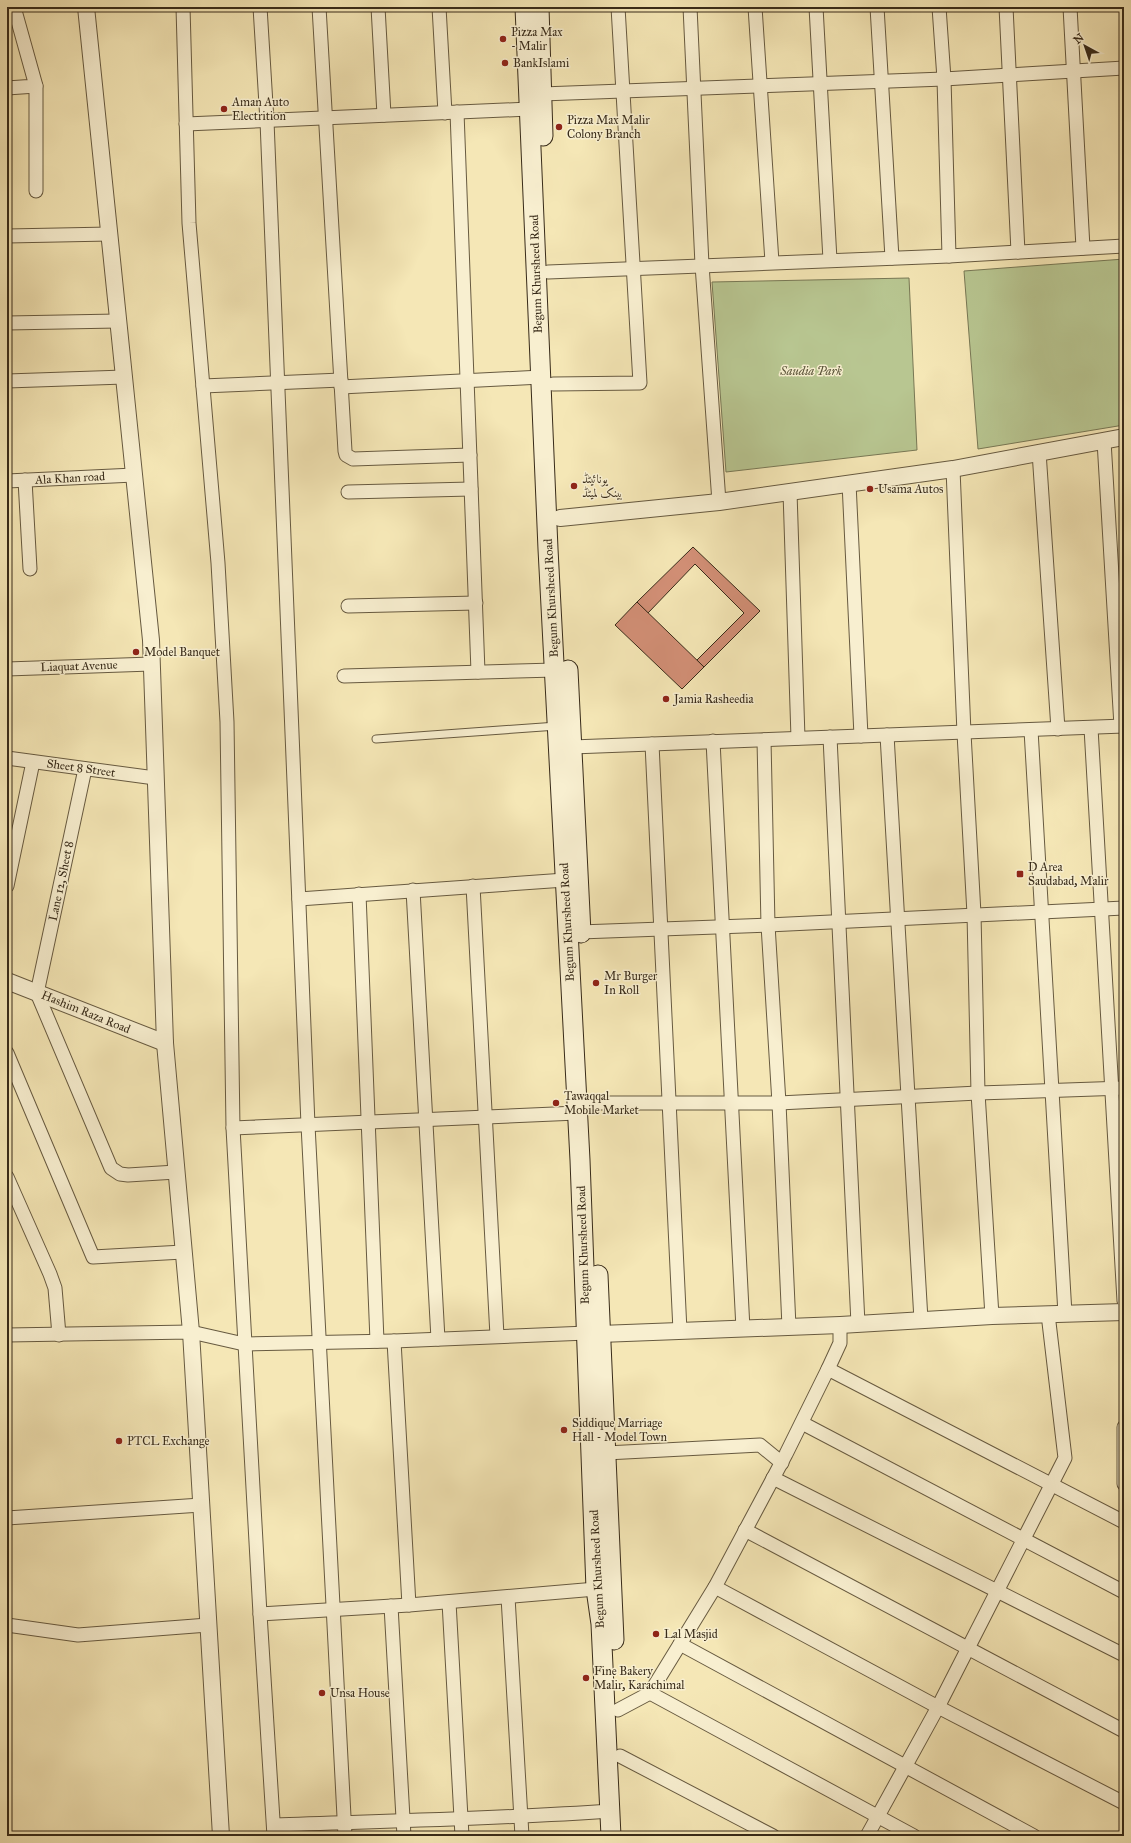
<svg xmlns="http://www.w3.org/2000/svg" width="1131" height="1843" font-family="'IM FELL Great Primer',Amiri,serif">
<rect width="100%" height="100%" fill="#f5e7b6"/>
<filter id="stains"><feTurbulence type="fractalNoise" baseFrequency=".005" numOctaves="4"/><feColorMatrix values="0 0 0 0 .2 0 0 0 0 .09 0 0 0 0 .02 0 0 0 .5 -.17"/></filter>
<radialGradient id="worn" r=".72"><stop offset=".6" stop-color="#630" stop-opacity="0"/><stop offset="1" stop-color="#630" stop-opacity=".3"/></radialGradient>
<g fill="#b8c691" stroke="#787855">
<polygon points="1124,259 1124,425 978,449 964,271"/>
<polygon points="909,278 917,450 726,472 712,282"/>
</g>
<g fill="#d28f76" stroke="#382b19">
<polygon points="693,547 760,611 704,667 697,660 744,613 695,564 648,613 637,602"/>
<polygon points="637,602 704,667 682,689 615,625"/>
</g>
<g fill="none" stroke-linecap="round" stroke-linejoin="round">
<defs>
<polyline id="service" points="376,739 557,726"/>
<g id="minor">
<polyline points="183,7 189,223 218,563 227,722 233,1128 260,1614 274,1836"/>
<polyline points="260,7 267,121 308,1125 345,1836"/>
<polyline points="319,7 345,451 346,455 353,459 470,455"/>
<polyline points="378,7 384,115"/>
<polyline points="439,7 445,113"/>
<polyline points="690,7 702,265 719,502"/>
<polyline points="755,7 772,262"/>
<polyline points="816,7 830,260"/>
<polyline points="877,7 892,258"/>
<polyline points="939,7 944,79 949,256"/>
<polyline points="1006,7 1018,252"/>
<polyline points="1070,7 1083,248"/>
<polyline points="7,88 36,86 14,7"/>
<polyline points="542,94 944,79 1124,68"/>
<polyline points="457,112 478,672"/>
<polyline points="186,124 529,109"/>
<polyline points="36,191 36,86"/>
<polyline points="7,236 110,234"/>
<polyline points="548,272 949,256 1124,246"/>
<polyline points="7,323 118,321"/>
<polyline points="7,381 124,377"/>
<polyline points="553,384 640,383 618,7"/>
<polyline points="203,386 341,380"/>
<polyline points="341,387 541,377"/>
<polyline points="1104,441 1121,726"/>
<polyline points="1039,452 1058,729"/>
<polyline points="953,469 964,733 974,914 978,1093 992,1316"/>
<polyline points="25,480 30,569"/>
<polyline points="7,481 134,475"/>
<polyline points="849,483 861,736"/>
<polyline points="348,492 471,489"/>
<polyline points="790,492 798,738"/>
<polyline points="348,606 476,603"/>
<polyline points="7,669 151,664"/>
<polyline points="344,676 555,670"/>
<polyline points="1091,728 1124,1301"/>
<polyline points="1031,730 1065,1314"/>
<polyline points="887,735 921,1320"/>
<polyline points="830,737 858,1324"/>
<polyline points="764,740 768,925 779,1103 789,1327"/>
<polyline points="713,741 743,1329"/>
<polyline points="652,744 680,1331"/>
<polyline points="572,747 1124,726"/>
<polyline points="7,758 155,778"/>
<polyline points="85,769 37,993 111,1168 120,1174 128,1175 176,1172"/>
<polyline points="7,886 33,762"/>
<polyline points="473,886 497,1336"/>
<polyline points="413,890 438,1339"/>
<polyline points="359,894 377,1341"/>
<polyline points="299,899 565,880"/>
<polyline points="580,932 768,925 1124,908"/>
<polyline points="7,1053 93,1257 183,1252"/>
<polyline points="588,1103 779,1103 978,1093 1124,1088"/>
<polyline points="233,1128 577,1113"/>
<polyline points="7,1177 50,1274 55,1288 59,1335"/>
<polyline points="7,1335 191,1332 244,1344 394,1341 587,1333"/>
<polyline points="394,1341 409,1605"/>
<polyline points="828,1369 1124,1522"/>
<polyline points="802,1423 1124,1592"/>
<polyline points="606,1453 760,1445 782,1463"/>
<polyline points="773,1478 1124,1655"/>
<polyline points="1124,1484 1124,1427"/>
<polyline points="7,1518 201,1505"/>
<polyline points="745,1530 1124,1731"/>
<polyline points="715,1587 938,1707 1124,1803"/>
<polyline points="508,1597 522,1836"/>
<polyline points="449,1602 462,1836"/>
<polyline points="391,1606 404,1836"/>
<polyline points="260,1614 409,1605 596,1589"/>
<polyline points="7,1625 78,1635 208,1625"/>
<polyline points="680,1644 1034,1836"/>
<polyline points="650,1693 914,1836"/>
<polyline points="618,1710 650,1693 715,1587 786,1454 828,1369 840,1343 840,1325"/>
<polyline points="620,1756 773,1836"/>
<path d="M 274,1825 C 386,1821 498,1819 610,1811"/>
<polyline points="867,1836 938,1707 1065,1458 1048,1314"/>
</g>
<g id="tertiary">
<polyline points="86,7 151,640 165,1043 191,1332 221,1836"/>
<polyline points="560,518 719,502 953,469 1124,437"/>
<polyline points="7,981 165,1043"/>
<polyline points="600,1334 840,1325 992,1316 1124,1312"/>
</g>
<g id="secondary">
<polyline points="525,7 548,549 580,1160 596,1589 601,1624 611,1836"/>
<polyline points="539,7 543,136"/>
<polyline points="568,670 581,933"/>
<polyline points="598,1275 614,1640"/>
</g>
</defs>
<use href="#service" stroke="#675a40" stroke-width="9"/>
<use href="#minor" stroke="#675a40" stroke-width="15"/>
<use href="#tertiary" stroke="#675a40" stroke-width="18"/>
<use href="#secondary" stroke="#382b19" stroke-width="21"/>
<use href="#service" stroke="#f8efd0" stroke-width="7"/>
<use href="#minor" stroke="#f8efd0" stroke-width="13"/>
<use href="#tertiary" stroke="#f8efd0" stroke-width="16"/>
<use href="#secondary" stroke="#f8efd0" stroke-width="19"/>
</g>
<g fill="#8f2418" stroke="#f8efd0" stroke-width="1.5">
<circle cx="503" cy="39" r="4"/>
<circle cx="505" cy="63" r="4"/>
<circle cx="224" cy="109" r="4"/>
<circle cx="559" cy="127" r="4"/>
<circle cx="574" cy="486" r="4"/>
<circle cx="870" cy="489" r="4"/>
<circle cx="136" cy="652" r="4"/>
<circle cx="666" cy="699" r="4"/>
<rect x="1016" y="870" width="8" height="8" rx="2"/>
<circle cx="596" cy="983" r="4"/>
<circle cx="556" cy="1103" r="4"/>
<circle cx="564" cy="1430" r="4"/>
<circle cx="119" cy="1441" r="4"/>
<circle cx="656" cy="1634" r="4"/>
<circle cx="586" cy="1678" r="4"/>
<circle cx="322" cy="1693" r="4"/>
</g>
<g text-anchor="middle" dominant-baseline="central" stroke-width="3" stroke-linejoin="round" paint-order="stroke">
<g font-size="12" fill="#382b19" stroke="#f8efd0" text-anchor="start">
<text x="511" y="32">Pizza Max<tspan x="511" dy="14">- Malir</tspan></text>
<text x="513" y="63">BankIslami</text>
<text x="232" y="102">Aman Auto<tspan x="232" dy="14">Electrition</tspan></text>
<text x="567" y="120">Pizza Max Malir<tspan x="567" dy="14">Colony Branch</tspan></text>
<text x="582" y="479">یونائیٹڈ<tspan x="582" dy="14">بینک لمیٹڈ</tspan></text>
<text x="878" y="489">Usama Autos</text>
<text x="144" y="652">Model Banquet</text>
<text x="674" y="699">Jamia Rasheedia</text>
<text x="1028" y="867">D Area<tspan x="1028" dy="14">Saudabad, Malir</tspan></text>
<text x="604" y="976">Mr Burger<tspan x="604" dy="14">In Roll</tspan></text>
<text x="564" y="1096">Tawaqqal<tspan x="564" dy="14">Mobile Market</tspan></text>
<text x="572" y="1423">Siddique Marriage<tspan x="572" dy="14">Hall - Model Town</tspan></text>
<text x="127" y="1441">PTCL Exchange</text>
<text x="664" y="1634">Lal Masjid</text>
<text x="594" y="1671">Fine Bakery<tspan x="594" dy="14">Malir, Karachimal</tspan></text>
<text x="330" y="1693">Unsa House</text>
</g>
<g font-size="12" fill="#382b19" stroke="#f8efd0">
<text transform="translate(536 274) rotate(-92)">Begum Khursheed Road</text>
<text transform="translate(70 478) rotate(-3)">Ala Khan road</text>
<text transform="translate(551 598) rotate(-93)">Begum Khursheed Road</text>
<text transform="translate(79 666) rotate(-2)">Liaquat Avenue</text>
<text transform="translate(81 768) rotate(8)">Sheet 8 Street</text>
<text transform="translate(61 881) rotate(-78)">Lane 12, Sheet 8</text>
<text transform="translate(567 922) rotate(-93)">Begum Khursheed Road</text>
<text transform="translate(86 1012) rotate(22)">Hashim Raza Road</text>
<text transform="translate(583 1245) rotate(-92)">Begum Khursheed Road</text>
<text transform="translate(597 1569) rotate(-93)">Begum Khursheed Road</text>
</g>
<g font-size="12" font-style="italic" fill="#585237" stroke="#f8efd0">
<text x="811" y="371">Saudia Park</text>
</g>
</g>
<rect width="1131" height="1843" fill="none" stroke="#f5e7b6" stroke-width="24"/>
<rect x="8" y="8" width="1115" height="1827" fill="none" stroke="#382b19" stroke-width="2"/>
<rect x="12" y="12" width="1107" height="1819" fill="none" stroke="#382b19"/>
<g transform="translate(1085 46) rotate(320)" stroke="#f8efd0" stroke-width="3" paint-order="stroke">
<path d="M0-3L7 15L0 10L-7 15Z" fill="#382b19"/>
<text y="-6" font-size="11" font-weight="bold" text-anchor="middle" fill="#382b19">N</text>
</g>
<rect width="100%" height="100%" filter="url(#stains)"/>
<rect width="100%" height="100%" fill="url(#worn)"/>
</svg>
